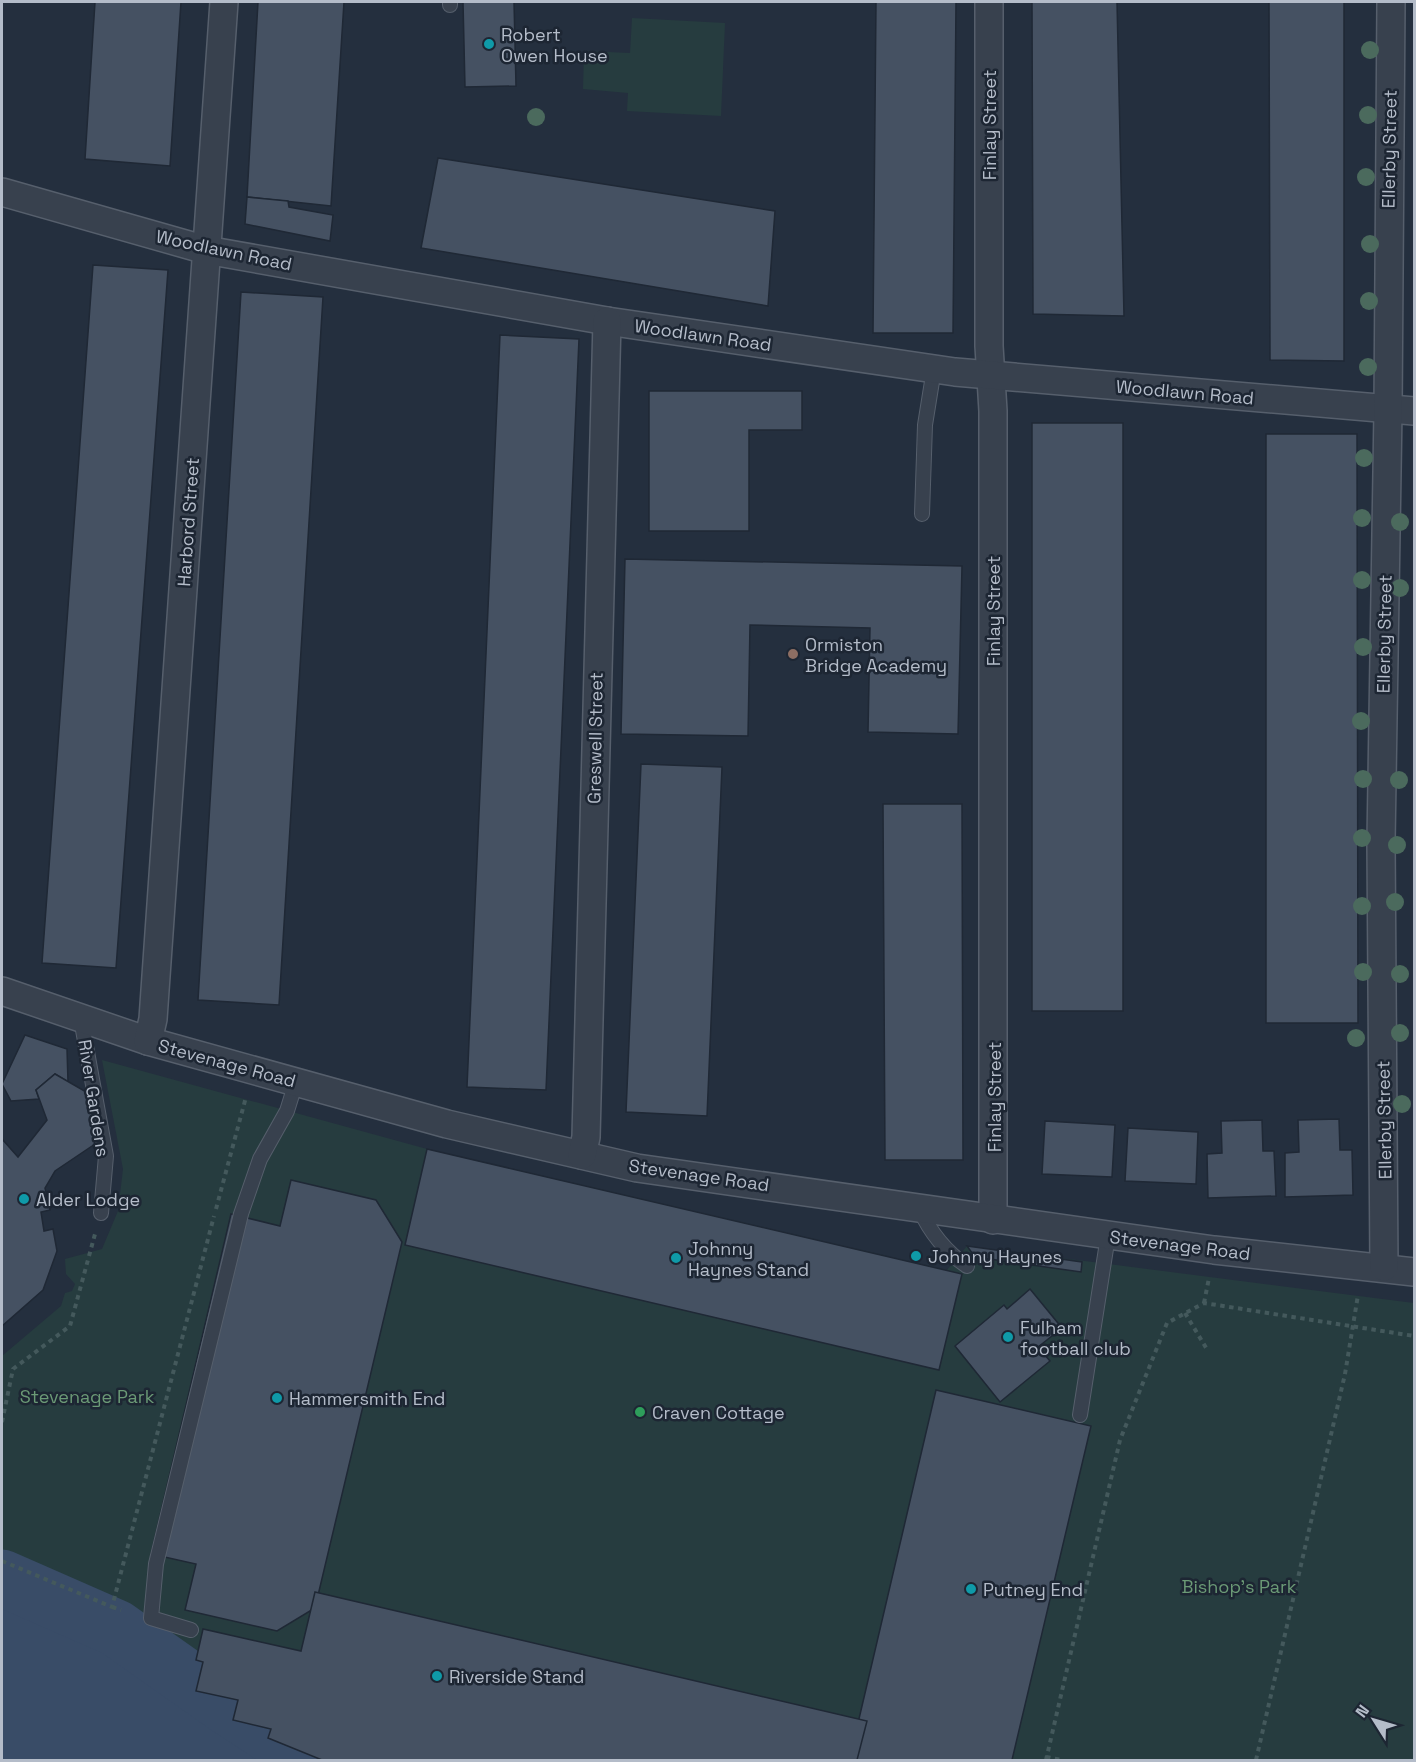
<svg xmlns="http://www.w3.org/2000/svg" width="1416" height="1762" font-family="'Space Grotesk',sans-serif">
<rect width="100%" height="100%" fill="#242f3e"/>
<g fill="#263c3f">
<polygon points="632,18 725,23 721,116 627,111 628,93 583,89 584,51 630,53"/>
<polygon points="102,1060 427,1149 947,1270 967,1246 1414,1303 1414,1760 322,1760 280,1741 228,1708 116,1628 2,1578 2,1356 61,1306 65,1293 72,1291 75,1284 66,1274 65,1259 102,1249 118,1211 123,1169"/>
</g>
<polygon fill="#394c67" points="2,1578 116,1628 228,1708 280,1741 322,1760 2,1760"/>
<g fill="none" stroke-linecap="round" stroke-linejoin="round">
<polyline stroke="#394c67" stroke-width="57" points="2,1578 116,1628 228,1707 280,1741 322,1760"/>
</g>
<g fill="#455162" stroke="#1f2835" stroke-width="1.5">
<polygon points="95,2 181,2 170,166 85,159"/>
<polygon points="258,2 344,2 331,206 247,197"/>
<polygon points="463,2 514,2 516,86 465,87"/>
<polygon points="876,2 956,2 953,333 873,333"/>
<polygon points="1032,2 1117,2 1124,316 1033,314"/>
<polygon points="1269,2 1344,2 1344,361 1270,360"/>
<polygon points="438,158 775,211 768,306 421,248"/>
<polygon points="247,197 288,201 289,207 333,215 330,241 245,224"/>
<polygon points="93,265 168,270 116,968 42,963"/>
<polygon points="241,292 323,297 279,1005 198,1000"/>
<polygon points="500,335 579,339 546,1090 467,1087"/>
<polygon points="649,391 802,391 802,430 749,430 749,531 649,531"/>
<rect x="1032" y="423" width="91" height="588"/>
<polygon points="1266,434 1357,434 1358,1023 1266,1023"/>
<polygon points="625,559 962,566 958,734 868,732 870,628 750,625 748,736 621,734"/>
<polygon points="641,764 722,767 707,1116 626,1112"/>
<polygon points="883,804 962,804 963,1160 885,1160"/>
<polygon points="25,1035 67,1049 68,1082 55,1074 36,1090 39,1099 11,1101 2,1084"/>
<polygon points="55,1074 88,1093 95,1144 55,1171 45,1188 50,1210 41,1212 44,1231 53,1229 57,1251 43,1290 2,1326 2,1139 18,1157 47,1120 36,1090"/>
<polygon points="1339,1119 1340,1150 1352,1150 1353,1195 1285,1197 1285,1153 1299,1152 1298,1120"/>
<polygon points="1262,1120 1263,1151 1274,1151 1276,1196 1208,1198 1207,1154 1222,1153 1221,1121"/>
<polygon points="1045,1121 1115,1125 1112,1177 1042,1174"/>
<polygon points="1128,1128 1198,1132 1196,1184 1125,1181"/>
<polygon points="427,1149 962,1274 939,1370 405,1245"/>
<polygon points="291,1180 376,1200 402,1242 315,1608 277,1631 185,1610 196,1564 151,1554 231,1214 280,1226"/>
<polygon points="967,1246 1082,1262 1081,1272 975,1257"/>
<polygon points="1030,1289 1062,1328 1038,1347 1050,1361 1000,1402 955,1346 1004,1305 1007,1309"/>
<polygon points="936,1390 1091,1426 1012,1760 855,1760 851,1753"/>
<polygon points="315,1592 867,1721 857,1760 322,1760 268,1738 271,1729 233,1720 238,1700 196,1691 203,1662 196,1660 203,1629 301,1651"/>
</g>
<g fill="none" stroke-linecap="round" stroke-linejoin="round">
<defs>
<g id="lane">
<polyline points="450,2 450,5"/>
<polyline points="922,514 925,425 934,369"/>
<polyline points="81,1019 106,1156 101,1213"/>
<path d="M 919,1208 C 930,1232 944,1251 967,1266"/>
<polyline points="1080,1415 1108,1236"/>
<polyline points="191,1630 151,1618 156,1564 241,1214 260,1159 287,1111 296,1082"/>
</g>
<g id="street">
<polyline points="989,2 989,346 993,411 993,1220"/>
<polyline points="2,192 206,250 607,321 955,372 1414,411"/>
<polyline points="2,991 148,1041 447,1124 637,1168 1214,1250 1414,1272"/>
<polyline points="148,1041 153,1019 224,2"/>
<polyline points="582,1155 586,1137 607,321"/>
<polyline points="1384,1267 1381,842 1388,410 1391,2"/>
</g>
</defs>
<use href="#lane" stroke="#565f6c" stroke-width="16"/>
<use href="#street" stroke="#565f6c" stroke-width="30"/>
<g stroke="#44595c" stroke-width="4" stroke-dasharray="4.5 4.5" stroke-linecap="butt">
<polyline points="216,1209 246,1097"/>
<polyline points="1204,1303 1209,1278"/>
<polyline points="1185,1313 1208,1351"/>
<polyline points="2,1422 13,1369 70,1326 95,1234"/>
<polyline points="2,1561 112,1607 214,1216"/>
<polyline points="112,1607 121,1610"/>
<polyline points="1046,1757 1062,1760"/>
<polyline points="1046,1760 1120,1440 1167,1323 1204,1303 1414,1336"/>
<polyline points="1256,1760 1345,1374 1358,1295"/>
</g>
<use href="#lane" stroke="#38414e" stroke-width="14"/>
<use href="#street" stroke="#38414e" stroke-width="27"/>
</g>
<g fill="#4b6a5d">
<circle cx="1370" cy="50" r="9"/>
<circle cx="1368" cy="115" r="9"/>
<circle cx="536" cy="117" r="9"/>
<circle cx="1366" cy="177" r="9"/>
<circle cx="1370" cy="244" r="9"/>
<circle cx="1369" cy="301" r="9"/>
<circle cx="1368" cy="367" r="9"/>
<circle cx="1364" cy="458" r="9"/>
<circle cx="1362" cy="518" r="9"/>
<circle cx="1400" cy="522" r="9"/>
<circle cx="1362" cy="580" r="9"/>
<circle cx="1400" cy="588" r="9"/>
<circle cx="1363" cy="647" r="9"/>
<circle cx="1361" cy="721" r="9"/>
<circle cx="1363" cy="779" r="9"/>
<circle cx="1399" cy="780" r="9"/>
<circle cx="1362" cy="838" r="9"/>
<circle cx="1397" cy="845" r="9"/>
<circle cx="1395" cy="902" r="9"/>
<circle cx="1362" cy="906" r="9"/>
<circle cx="1363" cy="972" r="9"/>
<circle cx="1400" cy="974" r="9"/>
<circle cx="1400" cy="1033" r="9"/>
<circle cx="1356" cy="1038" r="9"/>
<circle cx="1402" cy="1104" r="9"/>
</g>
<g fill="#0f9aa8" stroke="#1d2633" stroke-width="2">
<circle cx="489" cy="44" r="6"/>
<circle cx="24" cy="1199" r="6"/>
<circle cx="916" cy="1256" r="6"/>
<circle cx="676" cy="1258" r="6"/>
<circle cx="1008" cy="1337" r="6"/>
<circle cx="277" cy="1398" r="6"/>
<circle cx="971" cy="1589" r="6"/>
<circle cx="437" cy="1676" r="6"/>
</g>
<circle fill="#8d6e63" stroke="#1d2633" stroke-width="2" cx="793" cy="654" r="6"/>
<circle fill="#2e9e5b" stroke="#1d2633" stroke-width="2" cx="640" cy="1412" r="6"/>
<g text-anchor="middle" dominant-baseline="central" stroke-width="5" stroke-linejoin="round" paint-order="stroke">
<g font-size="18" fill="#b4bcc9" stroke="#1d2633" text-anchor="start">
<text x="501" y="34">Robert<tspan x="501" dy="21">Owen House</tspan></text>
<text x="805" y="644">Ormiston<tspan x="805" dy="21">Bridge Academy</tspan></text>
<text x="36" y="1199">Alder Lodge</text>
<text x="688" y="1248">Johnny<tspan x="688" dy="21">Haynes Stand</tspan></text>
<text x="928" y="1256">Johnny Haynes</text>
<text x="1020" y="1327">Fulham<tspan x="1020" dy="21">football club</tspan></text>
<text x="289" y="1398">Hammersmith End</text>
<text x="652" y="1412">Craven Cottage</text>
<text x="983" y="1589">Putney End</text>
<text x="449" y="1676">Riverside Stand</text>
</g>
<g font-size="18" fill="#b4bcc9" stroke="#1d2633">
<text transform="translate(989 125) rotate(-90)">Finlay Street</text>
<text transform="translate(1389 149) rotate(-89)">Ellerby Street</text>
<text transform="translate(224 250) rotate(12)">Woodlawn Road</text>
<text transform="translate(703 335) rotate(8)">Woodlawn Road</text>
<text transform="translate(1185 392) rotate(5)">Woodlawn Road</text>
<text transform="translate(188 522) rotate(-86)">Harbord Street</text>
<text transform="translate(993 611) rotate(-90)">Finlay Street</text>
<text transform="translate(1384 634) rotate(-89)">Ellerby Street</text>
<text transform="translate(595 738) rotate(-89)">Greswell Street</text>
<text transform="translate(227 1063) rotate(15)">Stevenage Road</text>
<text transform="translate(994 1097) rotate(-90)">Finlay Street</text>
<text transform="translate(94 1098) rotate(81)">River Gardens</text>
<text transform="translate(1384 1120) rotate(-91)">Ellerby Street</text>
<text transform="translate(699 1175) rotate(8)">Stevenage Road</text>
<text transform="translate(1180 1245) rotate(7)">Stevenage Road</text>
</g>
<g font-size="18" fill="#6b9a76" stroke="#1d2633">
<text x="87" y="1396">Stevenage Park</text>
<text x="1239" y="1586">Bishop's Park</text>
</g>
</g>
<rect width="1416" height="1762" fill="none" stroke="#b4bcc9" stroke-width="6"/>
<g transform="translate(1374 1720) rotate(307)" stroke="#1d2633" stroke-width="4.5" paint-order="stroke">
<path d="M0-4.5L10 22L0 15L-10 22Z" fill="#b4bcc9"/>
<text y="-9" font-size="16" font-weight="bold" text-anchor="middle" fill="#b4bcc9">N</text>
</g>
</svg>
